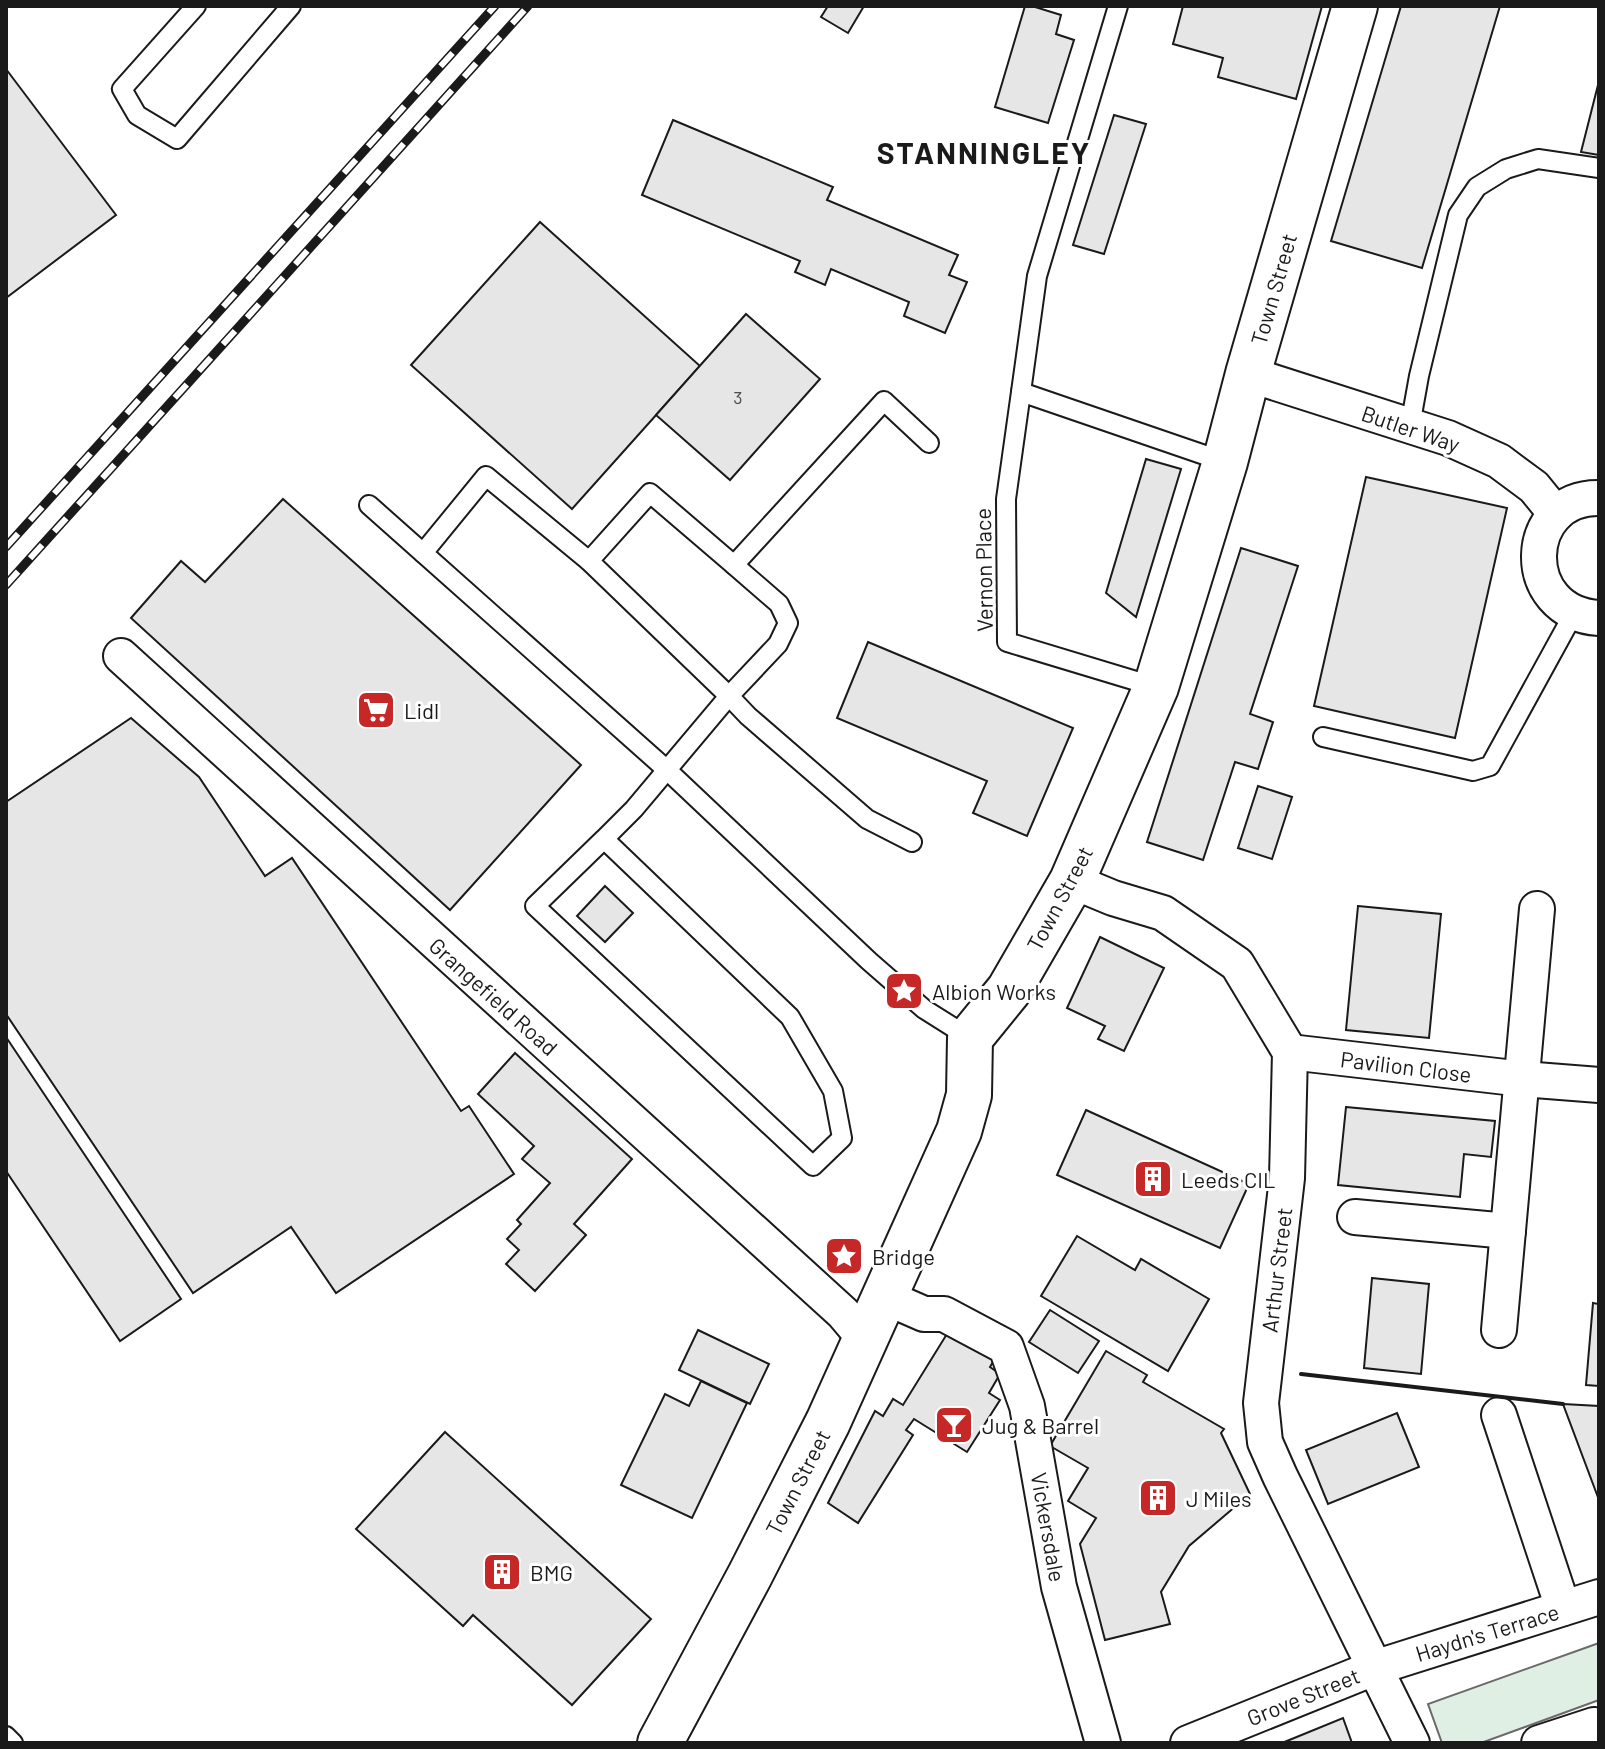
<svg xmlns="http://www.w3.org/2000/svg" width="1605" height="1749" font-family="Barlow,sans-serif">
<rect width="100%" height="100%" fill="#fff"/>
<polygon fill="#e0efe3" stroke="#6a6a6a" stroke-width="2" points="1599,1643 1599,1700 1481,1743 1442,1743 1428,1704"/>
<g fill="#e6e6e6" stroke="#1a1a1a" stroke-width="2">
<polygon points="828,6 864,6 848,33 821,17"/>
<polygon points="1025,6 1032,6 1061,15 1056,34 1074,40 1048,123 995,107"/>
<polygon points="1183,6 1322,6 1296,99 1218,77 1223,58 1173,44"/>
<polygon points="1401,6 1500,6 1422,268 1331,241"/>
<polygon points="6,69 116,215 6,298"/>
<polygon points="1599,81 1599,155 1581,152"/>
<polygon points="1114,115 1146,124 1104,254 1073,245"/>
<polygon points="673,120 833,187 827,200 958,255 949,275 967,282 945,333 904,316 909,302 831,269 825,285 795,272 800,261 642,195"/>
<polygon points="540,222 700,366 572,509 411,365"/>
<polygon points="746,314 820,379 730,480 656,415"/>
<polygon points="1146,459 1181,469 1136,617 1106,593"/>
<polygon points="1366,477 1507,508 1455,738 1314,706"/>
<polygon points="283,499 581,765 450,910 131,618 181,561 205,582"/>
<polygon points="1241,548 1298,566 1250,714 1273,722 1258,769 1235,762 1203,860 1147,842"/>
<polygon points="868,642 1073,728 1027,836 973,813 987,781 837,718"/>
<polygon points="131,718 199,777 265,876 292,858 461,1111 469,1106 514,1174 336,1293 291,1227 193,1293 6,1014 6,802"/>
<polygon points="1258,786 1292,797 1272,859 1238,848"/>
<polygon points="605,886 633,913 605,942 577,916"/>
<polygon points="1358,906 1441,914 1429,1038 1346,1030"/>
<polygon points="1100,937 1164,968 1124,1051 1098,1039 1105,1026 1067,1008"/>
<polygon points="6,1037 181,1299 120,1341 6,1171"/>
<polygon points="515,1053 632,1159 574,1224 586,1235 535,1291 506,1264 519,1250 507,1239 521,1224 517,1220 550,1183 522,1159 534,1146 478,1094"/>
<polygon points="1346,1107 1495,1121 1491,1157 1464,1154 1460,1197 1338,1185"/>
<polygon points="1086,1110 1249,1184 1220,1248 1057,1175"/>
<polygon points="1077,1236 1135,1270 1141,1259 1209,1299 1168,1371 1041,1296"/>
<polygon points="1372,1278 1429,1284 1421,1374 1364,1368"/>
<polygon points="1593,1303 1599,1304 1599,1386 1586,1385"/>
<polygon points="1050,1310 1099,1341 1078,1373 1029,1342"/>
<polygon points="950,1329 996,1357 990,1367 1000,1374 989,1393 1000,1400 967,1452 914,1419 906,1430 913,1435 858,1523 828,1503 875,1411 883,1416 893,1399 903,1405"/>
<polygon points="698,1330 769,1364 750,1404 679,1370"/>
<polygon points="1106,1351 1147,1375 1143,1382 1224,1429 1221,1433 1250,1494 1189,1546 1161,1592 1170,1624 1105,1640 1080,1544 1096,1518 1068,1501 1088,1468 1050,1446"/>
<polygon points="701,1381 747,1403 692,1518 621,1485 665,1394 689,1406"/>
<polygon points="1563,1404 1599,1406 1599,1500"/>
<polygon points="1397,1413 1419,1467 1328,1504 1306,1450"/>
<polygon points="445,1432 651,1619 572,1705 473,1615 463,1626 356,1529"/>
<polygon points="1343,1718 1352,1743 1282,1743"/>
</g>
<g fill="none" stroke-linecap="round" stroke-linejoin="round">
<defs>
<g id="lane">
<polyline points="196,6 122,89 137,115 177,139 291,6"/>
<polyline points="1118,6 1037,276 1021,392 1225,462"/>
<polyline points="1021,392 1006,499 1007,642 1156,687"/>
<polyline points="1410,426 1419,376 1458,215 1477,187 1506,169 1538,159 1599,168"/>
<polyline points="929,443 884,401 734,565 650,493 589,561 486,476 423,553 667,770 869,961 924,1009 970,1038"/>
<polyline points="369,505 423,553"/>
<polyline points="589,561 729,696 634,809 604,839 790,1017 833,1091 842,1138 813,1166 535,906 604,839"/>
<polyline points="734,565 779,604 788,623 778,644 729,696 748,716 867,819 912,842"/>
<polyline points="1323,737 1473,771 1490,766 1574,613"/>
<polyline points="6,1736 13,1743"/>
</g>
<g id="street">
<polyline points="1248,374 1448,438 1499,461 1534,487 1556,514"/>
<path d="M 1599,498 C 1521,497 1517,613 1599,618"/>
<polyline points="121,656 843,1313 865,1339"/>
<polyline points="1072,881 1113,898 1163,913 1237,964 1290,1052 1287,1178 1261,1403 1265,1442 1280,1476 1412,1743"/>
<polyline points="1290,1052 1523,1079 1599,1085"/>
<polyline points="1355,1217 1508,1231"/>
<polyline points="885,1297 924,1314 944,1314 1006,1347 1027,1406 1059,1587 1103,1743"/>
<polyline points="1499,1330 1537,909"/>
<polyline points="1499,1415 1563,1608"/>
<polyline points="1188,1743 1374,1668 1599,1597"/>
<polyline points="1539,1743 1594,1725"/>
</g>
<polyline id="secondary" points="660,1743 750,1575 828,1422 959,1131 969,1095 970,1038 1009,990 1072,881 1156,687 1225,462 1248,374 1355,6"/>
</defs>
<use href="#lane" stroke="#1a1a1a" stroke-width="22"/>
<use href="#street" stroke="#1a1a1a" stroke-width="38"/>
<use href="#secondary" stroke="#1a1a1a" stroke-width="48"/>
<use href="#lane" stroke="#fff" stroke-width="18"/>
<use href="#street" stroke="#fff" stroke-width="34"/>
<use href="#secondary" stroke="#fff" stroke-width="44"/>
<defs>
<g id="rail">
<polyline points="6,547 495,6"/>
<polyline points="6,585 528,6"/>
</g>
</defs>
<use href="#rail" stroke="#1a1a1a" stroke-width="9"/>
<use href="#rail" stroke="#fff" stroke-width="6" stroke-dasharray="18" stroke-linecap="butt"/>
<polyline stroke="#1a1a1a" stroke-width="4" points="1301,1374 1563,1404"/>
</g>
<defs>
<symbol id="supermarket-square" viewBox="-11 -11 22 22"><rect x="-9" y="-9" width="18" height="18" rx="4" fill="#c62828" stroke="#fff"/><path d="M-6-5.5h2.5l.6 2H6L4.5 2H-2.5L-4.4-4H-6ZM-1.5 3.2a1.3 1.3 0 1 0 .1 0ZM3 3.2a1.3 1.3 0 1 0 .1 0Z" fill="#fff"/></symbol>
<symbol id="sight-square" viewBox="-11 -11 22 22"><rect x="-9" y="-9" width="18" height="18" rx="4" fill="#c62828" stroke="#fff"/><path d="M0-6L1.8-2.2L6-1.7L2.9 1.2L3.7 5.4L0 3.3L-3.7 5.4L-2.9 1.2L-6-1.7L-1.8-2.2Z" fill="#fff"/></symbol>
<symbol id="building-square" viewBox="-11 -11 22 22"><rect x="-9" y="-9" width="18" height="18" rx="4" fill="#c62828" stroke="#fff"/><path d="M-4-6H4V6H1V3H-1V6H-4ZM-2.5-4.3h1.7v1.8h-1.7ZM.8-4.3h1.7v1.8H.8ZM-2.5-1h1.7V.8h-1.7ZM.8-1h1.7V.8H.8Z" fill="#fff"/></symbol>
<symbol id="bar-square" viewBox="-11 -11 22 22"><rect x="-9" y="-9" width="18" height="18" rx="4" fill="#c62828" stroke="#fff"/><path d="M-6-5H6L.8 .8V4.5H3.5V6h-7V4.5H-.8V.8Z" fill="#fff"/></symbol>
</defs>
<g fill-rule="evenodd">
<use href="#supermarket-square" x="354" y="688" width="44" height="44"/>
<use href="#sight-square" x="882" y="969" width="44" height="44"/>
<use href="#building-square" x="1131" y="1157" width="44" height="44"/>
<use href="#sight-square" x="822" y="1234" width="44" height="44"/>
<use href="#bar-square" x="932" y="1403" width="44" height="44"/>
<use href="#building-square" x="1136" y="1476" width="44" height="44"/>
<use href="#building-square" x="480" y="1550" width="44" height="44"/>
</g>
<g text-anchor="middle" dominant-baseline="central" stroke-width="6" stroke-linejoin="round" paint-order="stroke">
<g font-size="18" fill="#4d4d4d">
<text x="738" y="397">3</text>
</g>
<g font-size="22" fill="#1a1a1a" stroke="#fff">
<text transform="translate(1273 289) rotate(-74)">Town Street</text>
<text transform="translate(1411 428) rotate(19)">Butler Way</text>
<text transform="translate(983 570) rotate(-91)">Vernon Place</text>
<text transform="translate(1059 898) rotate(-62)">Town Street</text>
<text transform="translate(494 996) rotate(42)">Grangefield Road</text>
<text transform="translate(1406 1066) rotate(7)">Pavilion Close</text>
<text transform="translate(1276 1270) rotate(-83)">Arthur Street</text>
<text transform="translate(797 1482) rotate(-63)">Town Street</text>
<text transform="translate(1049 1527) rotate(80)">Vickersdale</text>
<text transform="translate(1487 1632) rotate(-17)">Haydn's Terrace</text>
<text transform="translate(1303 1696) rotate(-22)">Grove Street</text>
</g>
<g font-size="22" fill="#1a1a1a" stroke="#fff" text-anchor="start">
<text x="404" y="710">Lidl</text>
<text x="932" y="991">Albion Works</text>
<text x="1181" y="1179">Leeds CIL</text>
<text x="872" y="1256">Bridge</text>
<text x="982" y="1425">Jug &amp; Barrel</text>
<text x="1186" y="1498">J Miles</text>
<text x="530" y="1572">BMG</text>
</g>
<g font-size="30" font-weight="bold" letter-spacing="2" fill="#1a1a1a" stroke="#fff">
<text x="984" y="152">STANNINGLEY</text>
</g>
</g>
<rect width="1605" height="1749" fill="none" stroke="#1a1a1a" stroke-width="16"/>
</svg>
